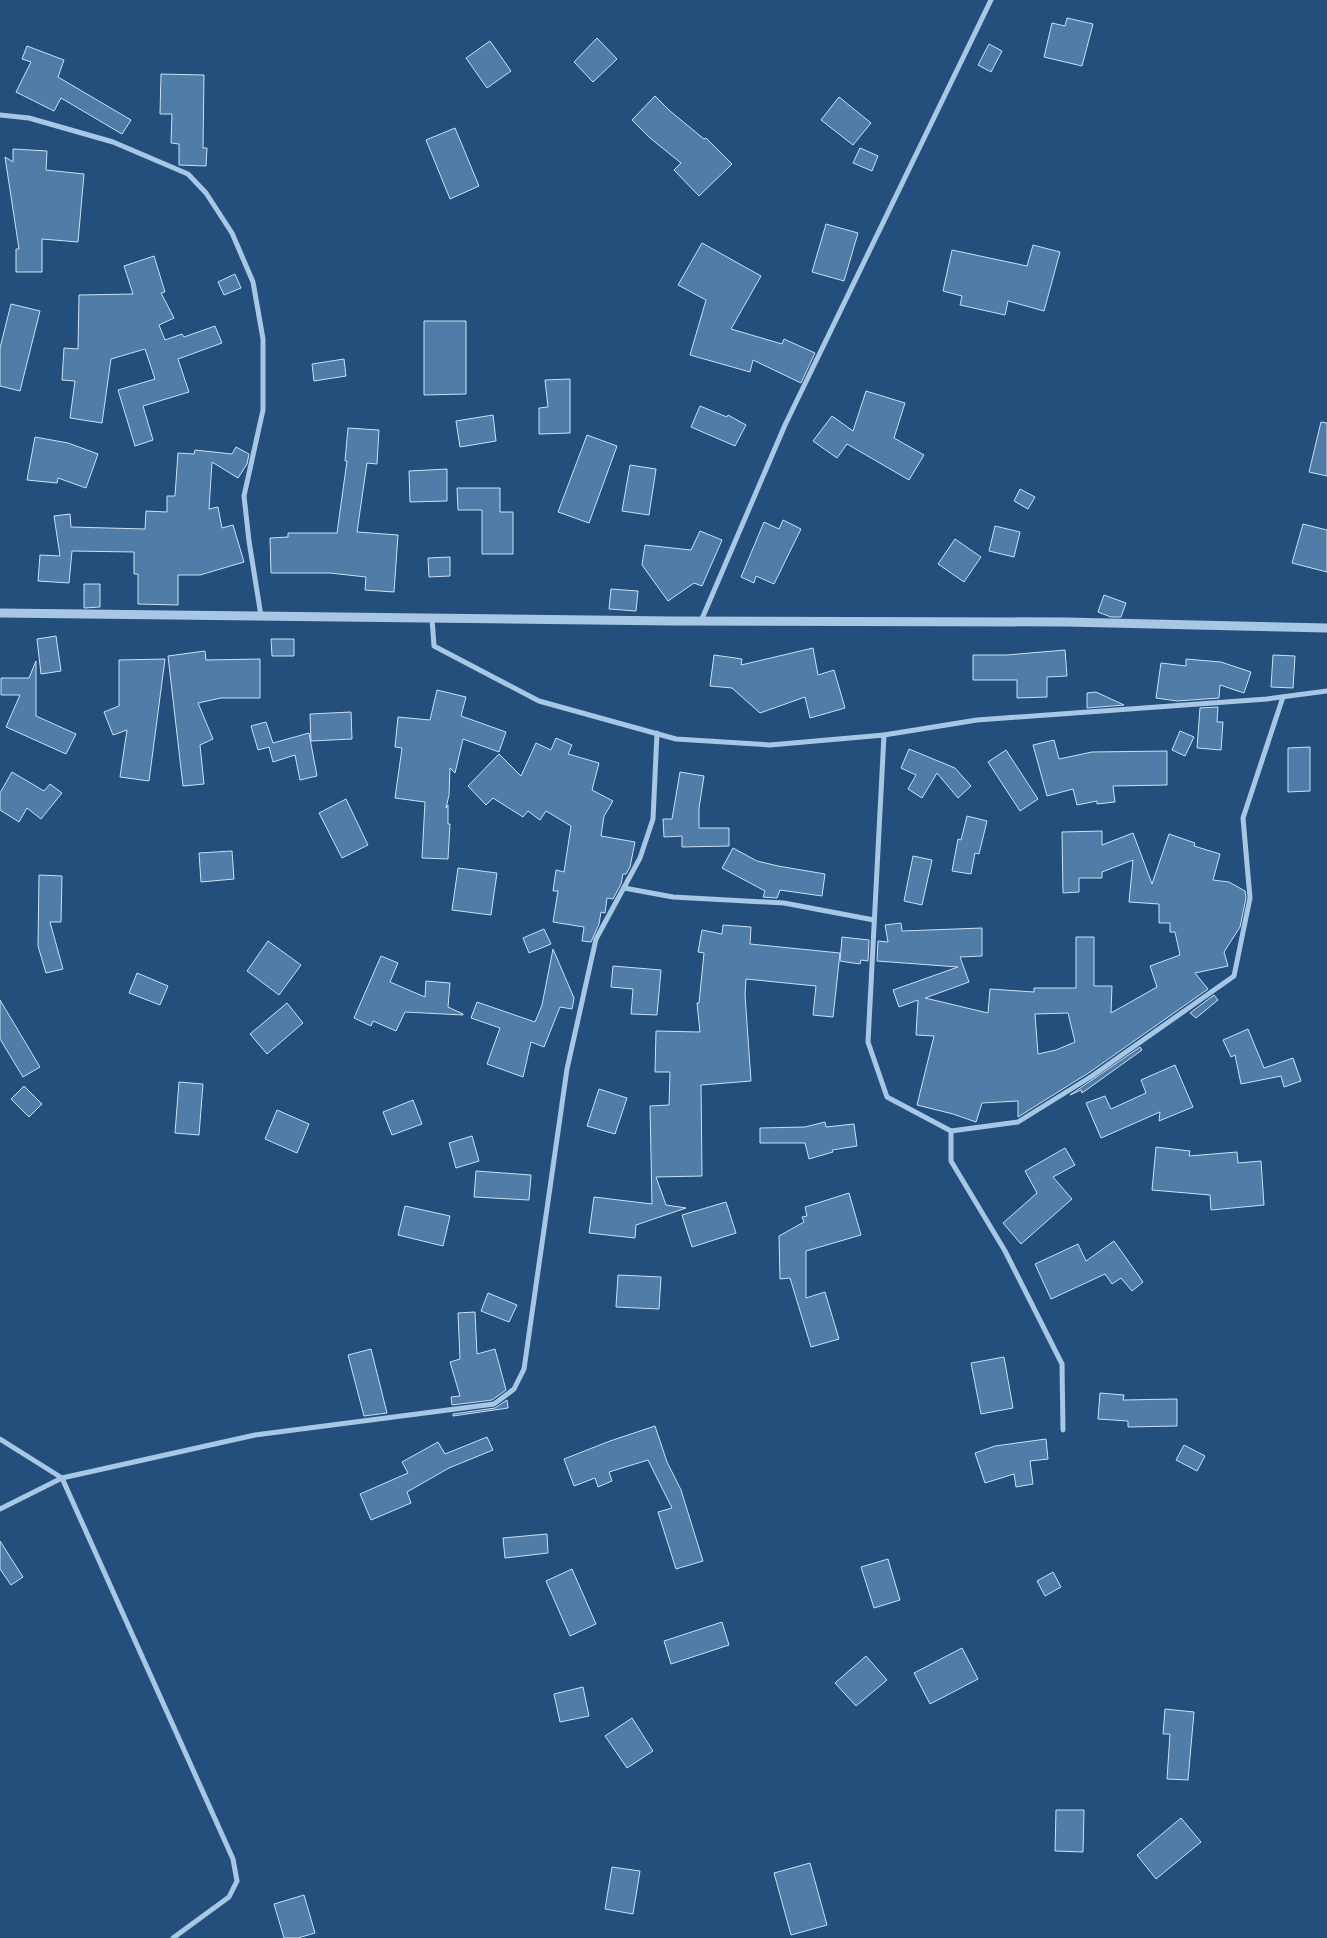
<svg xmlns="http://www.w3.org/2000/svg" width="1327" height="1938" font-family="Manrope,sans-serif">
<rect width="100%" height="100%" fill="#244f7c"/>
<g fill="#507ca7" stroke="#cae0f4" fill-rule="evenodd">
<polygon points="1067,18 1093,24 1082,66 1044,57 1052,23 1065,26"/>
<polygon points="597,38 617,59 593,82 574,62"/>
<polygon points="490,41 511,71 487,88 466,58"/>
<polygon points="989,44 1002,51 991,72 978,65"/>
<polygon points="27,46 64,60 58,77 131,120 122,134 61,98 54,111 16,92 31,62 22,59"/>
<polygon points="161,74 204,75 203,148 207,148 206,166 179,165 179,144 171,143 172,114 160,114"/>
<polygon points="655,96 670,111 704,139 706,138 732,164 699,196 674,170 681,163 650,138 632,120"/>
<polygon points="839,97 871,123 853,145 821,120"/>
<polygon points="455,128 479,186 450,199 426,140"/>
<polygon points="860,148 878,156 872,171 853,163"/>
<polygon points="13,149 47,151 46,170 84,174 78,242 42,239 42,272 16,272 16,249 19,249 5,157 13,162"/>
<polygon points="826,224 858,233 844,281 812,272"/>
<polygon points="702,243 761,276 731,329 782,344 784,339 815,353 801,383 753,360 750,372 690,355 706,300 678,285"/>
<polygon points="1033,245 1060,252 1044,311 1008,301 1005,315 960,305 962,296 943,291 952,250 1027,266"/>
<polygon points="154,256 165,292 161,293 174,318 159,325 165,340 182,334 184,337 215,326 222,343 178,359 189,392 143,406 153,440 135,446 118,390 155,379 145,349 111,359 102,423 70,418 75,381 62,380 64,348 78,349 79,295 133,294 124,266"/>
<polygon points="235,274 241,288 224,295 218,282"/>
<polygon points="11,304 40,311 20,391 0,386 0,348"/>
<polygon points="424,321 466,321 466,394 424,395"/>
<polygon points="344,359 346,376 314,381 312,364"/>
<polygon points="570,379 570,433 539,434 539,408 548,407 545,380"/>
<polygon points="866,391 905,403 894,438 924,455 909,480 847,444 837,458 813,441 832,416 853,431"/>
<polygon points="700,406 727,417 728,415 746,425 735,446 691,427"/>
<polygon points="493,415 496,441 460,447 456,421"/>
<polygon points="1321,422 1327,423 1327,476 1309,472"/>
<polygon points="348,428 379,430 377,464 367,463 357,532 398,535 394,592 365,590 366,577 330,573 271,573 270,538 288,537 288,533 337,533 347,461 345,461"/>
<polygon points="587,435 617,446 589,523 558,512"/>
<polygon points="35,437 68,443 98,454 86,488 58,478 57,483 27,480"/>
<polygon points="236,447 249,454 247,464 238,478 212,462 209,509 218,507 222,528 233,525 244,562 200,575 178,575 178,605 138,604 138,574 134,574 134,552 72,551 69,583 38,581 40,555 60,556 54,516 70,514 71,527 145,529 146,511 167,512 167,496 175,496 178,453 194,454 195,450 232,454"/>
<polygon points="630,465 656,469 649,515 622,511"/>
<polygon points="447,469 447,501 410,502 409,471"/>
<polygon points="457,488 500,488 500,512 513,512 513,554 482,554 482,510 458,510"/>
<polygon points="1020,489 1035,497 1028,509 1014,501"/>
<polygon points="783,520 801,529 774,584 756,576 754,583 741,577 764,522 779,529"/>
<polygon points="1303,524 1327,530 1327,572 1292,563"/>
<polygon points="995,526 1020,532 1014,557 989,551"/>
<polygon points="700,531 722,540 702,586 694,583 668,601 642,565 645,545 691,550"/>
<polygon points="955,539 981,557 964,582 938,564"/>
<polygon points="450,557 450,576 429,577 428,558"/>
<polygon points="84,584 100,584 100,607 84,608"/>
<polygon points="611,589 638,591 636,611 609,609"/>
<polygon points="1104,595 1126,603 1121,617 1111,617 1098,612"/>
<polygon points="56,636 61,671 41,674 37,639"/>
<polygon points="271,639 294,639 294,656 272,656"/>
<polygon points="813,648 818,675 834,670 845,708 810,718 805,697 760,713 732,688 710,686 714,655 742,659 741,665"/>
<polygon points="1065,650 1067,676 1047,677 1047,697 1017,698 1017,680 973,680 973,655 1007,655"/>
<polygon points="205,651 206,660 260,659 260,698 221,698 198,703 213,739 200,745 204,784 183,786 168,656"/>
<polygon points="1273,655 1295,656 1293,688 1271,687"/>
<polygon points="165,659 149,781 120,777 127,730 113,735 104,712 119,706 119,660"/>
<polygon points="1186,659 1221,662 1251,672 1244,693 1220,685 1219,698 1177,701 1156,698 1161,663 1186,666"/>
<polygon points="36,661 36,716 76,734 66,754 6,727 20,695 1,695 1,678 29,678"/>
<polygon points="437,690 466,697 461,716 506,732 499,752 463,739 455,773 450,768 449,795 446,808 448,805 448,824 450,824 448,859 422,858 425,802 395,798 402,748 395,747 398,717 430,720"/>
<polygon points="1096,692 1124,705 1087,708 1087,693"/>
<polygon points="1218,707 1217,722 1223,722 1221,750 1197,748 1200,708"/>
<polygon points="351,712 352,739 311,741 310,714"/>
<polygon points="266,722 273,743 309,733 317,776 300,780 295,755 273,762 269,747 258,750 251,726"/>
<polygon points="1180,731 1194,737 1185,756 1172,750"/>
<polygon points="556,738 572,745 568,754 599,763 592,790 613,801 604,816 601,836 635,842 630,867 626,874 623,874 621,884 613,899 607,898 605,913 601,912 599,924 591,942 582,941 584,927 553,922 558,891 553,891 556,870 564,872 571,826 546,811 540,820 528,811 523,817 493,798 486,805 468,786 499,754 521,776 536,743 551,750"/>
<polygon points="1054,740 1059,759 1092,752 1167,751 1167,785 1113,786 1115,802 1097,804 1097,801 1077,805 1073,789 1047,796 1033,745"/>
<polygon points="1310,747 1310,791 1288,792 1288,748"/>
<polygon points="909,749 955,768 971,786 958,798 937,773 922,798 908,789 916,775 901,768"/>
<polygon points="1006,750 1038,799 1020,811 988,762"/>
<polygon points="12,772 44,791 50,784 62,793 41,819 27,808 19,822 0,810 0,793"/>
<polygon points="680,772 704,776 699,808 699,828 729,828 729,846 682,847 682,836 664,837 663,819 672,819"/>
<polygon points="346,799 368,845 342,858 319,813"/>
<polygon points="967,816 987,821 979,854 975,853 971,874 952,871 958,839 961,840"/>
<path d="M 1102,831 L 1102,845 L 1133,833 L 1152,884 L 1169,834 L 1195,843 L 1194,846 L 1220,854 L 1213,880 L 1229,882 L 1245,891 L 1246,898 L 1240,927 L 1224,952 L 1228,966 L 1195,973 L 1208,989 L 1090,1072 L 1018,1117 L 1018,1101 L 982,1103 L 976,1122 L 953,1114 L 917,1105 L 934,1036 L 916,1035 L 918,1000 L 899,1007 L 893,990 L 958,967 L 877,961 L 878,941 L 888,942 L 885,925 L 901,923 L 902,931 L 982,928 L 982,956 L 960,957 L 969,982 L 925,998 L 988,1013 L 990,989 L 1034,992 L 1034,988 L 1076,988 L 1076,937 L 1094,937 L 1094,986 L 1112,986 L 1111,1013 L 1157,987 L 1150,966 L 1180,955 L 1175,932 L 1170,932 L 1170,923 L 1159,923 L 1159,904 L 1129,902 L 1133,860 L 1102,872 L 1102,878 L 1079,878 L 1079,892 L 1063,893 L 1062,832 ZM 1068,1013 L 1075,1042 L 1056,1050 L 1038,1054 L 1035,1014 Z"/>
<polygon points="733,848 757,861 778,866 825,874 822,896 780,890 777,898 763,897 765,891 722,868"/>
<polygon points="232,851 234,879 201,882 199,853"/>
<polygon points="913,856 932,860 922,905 904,901"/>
<polygon points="458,868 497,873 491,915 452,910"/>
<polygon points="39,875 62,876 61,922 50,922 63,969 46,973 38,946"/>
<polygon points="723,925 751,927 750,944 840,953 833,1017 813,1015 816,986 746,979 745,995 751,1081 701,1085 702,1176 656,1177 666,1205 686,1208 636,1225 635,1238 589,1233 594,1197 652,1204 650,1106 669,1105 670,1072 655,1072 656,1031 700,1032 697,1003 699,1003 704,953 698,952 702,930 722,934"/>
<polygon points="544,929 551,944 529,953 523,938"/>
<polygon points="842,937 869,940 868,961 861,960 860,964 840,961"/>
<polygon points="268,941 301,965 279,995 247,971"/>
<polygon points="553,949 574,998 572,1009 560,1007 544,1047 531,1042 523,1077 487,1064 500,1028 471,1018 477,1002 535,1022 542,1005"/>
<polygon points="381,956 398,963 390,982 425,997 426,981 450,983 448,1007 463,1014 463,1015 405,1012 396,1031 373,1021 371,1026 354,1018"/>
<polygon points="613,966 661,970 657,1015 631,1014 633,989 611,987"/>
<polygon points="137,973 168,986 160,1005 129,993"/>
<polygon points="1214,995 1218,1000 1196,1018 1190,1013"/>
<polygon points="0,1000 40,1067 23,1077 0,1039"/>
<polygon points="287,1003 303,1023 267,1054 250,1034"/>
<polygon points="1248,1029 1264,1068 1293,1058 1301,1081 1284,1087 1281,1076 1241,1084 1235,1055 1231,1057 1223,1040"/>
<polygon points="1140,1047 1142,1050 1082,1093 1081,1090 1070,1095"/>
<polygon points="1175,1065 1193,1107 1159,1121 1160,1112 1101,1138 1086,1103 1105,1096 1111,1109 1146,1093 1141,1080"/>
<polygon points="179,1082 203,1084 199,1135 175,1133"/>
<polygon points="24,1086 42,1104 29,1117 11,1099"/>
<polygon points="599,1089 627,1098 615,1134 587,1126"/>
<polygon points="413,1100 422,1124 392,1135 383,1112"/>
<polygon points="277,1110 309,1124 297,1153 265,1139"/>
<polygon points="825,1122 826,1127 854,1124 857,1146 832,1150 833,1152 809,1159 805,1143 760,1143 760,1128 805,1127"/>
<polygon points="472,1136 479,1161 456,1168 449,1143"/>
<polygon points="1156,1147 1190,1151 1189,1156 1237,1152 1238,1163 1261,1161 1264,1205 1211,1210 1210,1195 1152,1190"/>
<polygon points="1065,1148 1075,1165 1053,1177 1072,1199 1021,1244 1003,1223 1037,1193 1025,1171"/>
<polygon points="476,1171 531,1175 529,1200 474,1197"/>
<polygon points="849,1193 861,1235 806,1251 806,1298 825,1292 839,1339 811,1347 790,1278 780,1279 779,1236 804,1222 802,1217 807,1216 805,1207"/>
<polygon points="726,1202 736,1233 692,1247 682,1215"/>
<polygon points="405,1206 450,1216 443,1246 398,1235"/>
<polygon points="1114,1241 1143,1282 1132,1291 1121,1278 1112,1284 1105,1274 1051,1299 1035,1264 1078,1244 1086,1261"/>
<polygon points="618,1275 661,1277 659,1309 616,1307"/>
<polygon points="488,1293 517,1305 509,1322 481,1311"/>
<polygon points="475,1312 477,1354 495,1349 506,1390 492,1400 452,1405 451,1397 460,1396 450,1362 460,1359 458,1313"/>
<polygon points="371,1349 387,1413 364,1416 348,1355"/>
<polygon points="1004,1357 1013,1408 981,1414 971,1363"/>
<polygon points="1100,1393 1124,1395 1123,1400 1177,1399 1177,1426 1128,1427 1128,1421 1098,1419"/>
<polygon points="507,1400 508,1408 453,1416 453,1414 495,1408"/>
<polygon points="655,1426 667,1462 681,1490 703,1561 676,1569 658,1512 672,1508 648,1460 609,1472 612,1481 598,1487 595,1478 574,1486 564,1459 610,1441"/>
<polygon points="487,1437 493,1450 449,1468 407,1492 411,1503 371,1520 360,1494 408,1473 402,1462 438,1442 445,1454"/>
<polygon points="1046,1439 1048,1459 1030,1461 1033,1484 1016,1487 1014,1474 985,1483 975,1453 995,1446"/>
<polygon points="1184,1445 1205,1456 1197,1471 1176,1460"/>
<polygon points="547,1534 548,1553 505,1558 503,1538"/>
<polygon points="0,1541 23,1577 11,1585 0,1569"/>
<polygon points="888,1559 900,1600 874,1608 861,1567"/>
<polygon points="572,1569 596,1624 570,1636 546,1581"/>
<polygon points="1053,1572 1061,1587 1045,1596 1037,1581"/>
<polygon points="722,1622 729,1645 671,1664 664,1641"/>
<polygon points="962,1648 978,1679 930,1704 914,1673"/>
<polygon points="866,1656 887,1680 856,1706 835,1683"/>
<polygon points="583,1687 589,1716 560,1722 554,1694"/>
<polygon points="1165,1709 1194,1712 1188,1780 1167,1779 1170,1734 1163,1734"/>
<polygon points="632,1718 653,1751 627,1768 605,1736"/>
<polygon points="1056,1810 1084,1810 1083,1852 1055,1851"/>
<polygon points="1181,1818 1201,1842 1156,1879 1137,1855"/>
<polygon points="810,1863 827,1925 791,1935 774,1873"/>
<polygon points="612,1867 640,1871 633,1914 605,1909"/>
<polygon points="304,1895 315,1933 298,1938 284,1938 274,1904"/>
</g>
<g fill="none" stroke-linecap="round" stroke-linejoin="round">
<g stroke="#a7c7e5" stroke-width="5">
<polyline points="0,115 29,118 113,142 188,174 206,193 232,233 253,282 263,339 263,410 244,496 249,541 261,616"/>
<polyline points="432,618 434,646 539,701 676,739 770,745 884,735 868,1042 887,1097 951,1131 951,1161 1005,1251 1062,1364 1063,1430"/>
<polyline points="701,621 785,425 991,0"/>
<polyline points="884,735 977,720 1267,699 1327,691"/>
<polyline points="624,888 673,897 784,903 874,920"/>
<polyline points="951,1131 1018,1122 1092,1076 1234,976 1250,898 1243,818 1283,697"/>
<polyline points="0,1439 62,1478 0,1509"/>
<polyline points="173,1938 229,1897 237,1881 233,1859 62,1478 255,1435 494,1404 514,1389 524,1369 567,1069 596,939 640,858 653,819 657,733"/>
</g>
<polyline stroke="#a7c7e5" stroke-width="9" points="0,613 673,621 1066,622 1327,628"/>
</g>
</svg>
